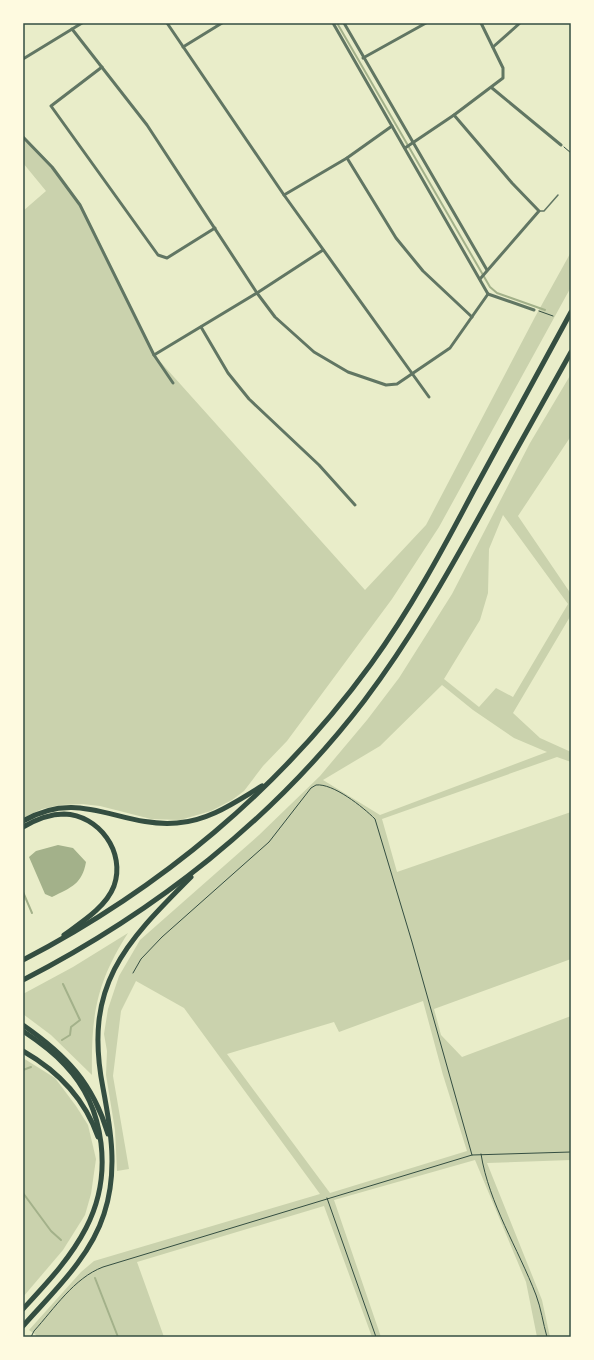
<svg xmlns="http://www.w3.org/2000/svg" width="594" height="1360" font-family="Montserrat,sans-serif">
<rect width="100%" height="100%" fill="#e9edc9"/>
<g fill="#cad2ad" fill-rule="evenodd">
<polygon points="23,135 55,168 81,204 156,357 365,590 426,525 535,317 571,252 571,287 439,527 392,599 287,741 263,766 244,791 232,800 211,811 180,820 151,819 100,806 82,804 60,805 42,809 23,818 23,211 46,191 23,163"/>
<path d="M 571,374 L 571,436 L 518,516 L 571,594 L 571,615 L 513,713 L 540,738 L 571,752 L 571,762 L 557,757 L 382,819 L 397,872 L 571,812 L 571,959 L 434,1009 L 441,1035 L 462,1057 L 571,1016 L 571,1160 L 487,1163 L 542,1300 L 550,1337 L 537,1337 L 526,1282 L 475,1160 L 334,1200 L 381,1337 L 372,1337 L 324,1206 L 137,1262 L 164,1337 L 36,1337 L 36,1335 L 29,1330 L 81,1272 L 94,1261 L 320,1194 L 184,1008 L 136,981 L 121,1011 L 113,1076 L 129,1169 L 117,1171 L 115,1130 L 106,1075 L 107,1051 L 104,1034 L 108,1009 L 119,976 L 140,940 L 259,835 L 320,776 L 367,720 L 399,678 L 452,594 L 530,443 ZM 503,515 L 568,604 L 513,697 L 496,688 L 479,707 L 444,679 L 480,620 L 488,593 L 489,549 ZM 442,685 L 473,710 L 514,738 L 547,752 L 380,815 L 323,780 L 380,746 ZM 423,1001 L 443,1075 L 467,1151 L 330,1193 L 227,1054 L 334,1022 L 339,1032 Z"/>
<path d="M 128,933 C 96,983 91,1016 92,1075 L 51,1035 L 23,1014 L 23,994 L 73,967 Z"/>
<polygon points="23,1058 55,1078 76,1106 88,1125 96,1159 91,1194 85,1215 63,1250 23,1297"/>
</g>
<path fill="#a3b18a" d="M 58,845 L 73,848 L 86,862 C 82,884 72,887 52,897 L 45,894 L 29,857 L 36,851 Z"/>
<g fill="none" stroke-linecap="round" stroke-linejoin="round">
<g stroke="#a3b18a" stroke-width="2">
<polyline points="337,23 490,287 497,293 545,310"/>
<polyline points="23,892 32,913"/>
<polyline points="62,1040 70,1035 71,1027 80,1020 63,984"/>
<polyline points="23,1070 31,1067"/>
<polyline points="23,1193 51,1231 61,1240"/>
<polyline points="95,1278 118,1337"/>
</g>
<g stroke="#344e41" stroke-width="1">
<polyline points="564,147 571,153"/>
<polyline points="539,311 553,316"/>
<path d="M 133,973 L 141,959 L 162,937 L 269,842 L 311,788 L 316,785 C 333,783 363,807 375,819 L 412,942 L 472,1155"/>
<path d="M 481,1154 C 489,1204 518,1248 536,1295 C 541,1308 543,1323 547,1337"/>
<polyline points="327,1198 376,1337"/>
<path d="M 31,1337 L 34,1331 C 54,1309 74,1278 103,1267 L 472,1155 L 571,1152"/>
</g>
<polyline stroke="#617663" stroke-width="1.5" points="539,211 544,211 558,195"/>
<g stroke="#617663" stroke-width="3">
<polyline points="167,23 284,195 429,397"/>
<polyline points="333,23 488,294"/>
<polyline points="344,23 487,270"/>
<polyline points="72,29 147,125 257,293 275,317 314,352 348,372 386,385 397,384 450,348 488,294"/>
<polyline points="183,47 222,23"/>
<polyline points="493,47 520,23"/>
<polyline points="363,58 426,23"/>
<polyline points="23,59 82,23"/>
<polyline points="102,67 51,106 158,255 167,258 215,228"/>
<polyline points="492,88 561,145"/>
<polyline points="454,115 512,183 539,211 480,279"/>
<polyline points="23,137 52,167 80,205 154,355 173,383"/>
<polyline points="405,148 454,115 503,78 503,68 481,23"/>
<polyline points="347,158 396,238 423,271 472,317"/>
<polyline points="284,195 347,158 392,126"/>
<polyline points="488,294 534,310"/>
<polyline points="201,327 228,373 249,399 319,465 355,505"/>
<polyline points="154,355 257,293 323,250"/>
</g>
<g stroke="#344e41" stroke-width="5">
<path d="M 23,821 C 81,787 119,828 177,823 C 209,821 235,802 262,786"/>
<path d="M 23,827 C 35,820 49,814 64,814 C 99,815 126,852 114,886 C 106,907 82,922 64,935"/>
<path d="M 23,960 C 160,889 280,789 371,664 C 410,610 442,551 473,492 C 506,432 538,372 571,312"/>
<path d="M 23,980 C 155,912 274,819 364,701 C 410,640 447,575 484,508 C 513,456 542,404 571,352"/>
<path d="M 23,1025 C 66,1055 93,1083 108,1134"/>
<path d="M 23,1031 C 38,1041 53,1052 65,1065 C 106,1108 113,1176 86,1228 C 70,1259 46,1284 23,1309"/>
<path d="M 23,1051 C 58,1071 85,1099 98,1137"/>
<path d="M 23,1326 C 53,1292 90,1258 104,1214 C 118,1172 111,1130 103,1088 C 83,986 124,944 191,877"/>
</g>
</g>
<rect width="594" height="1360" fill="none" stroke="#fefae0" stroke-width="48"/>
<rect x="24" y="24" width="546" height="1312" fill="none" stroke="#344e41" stroke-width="1.5"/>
</svg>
